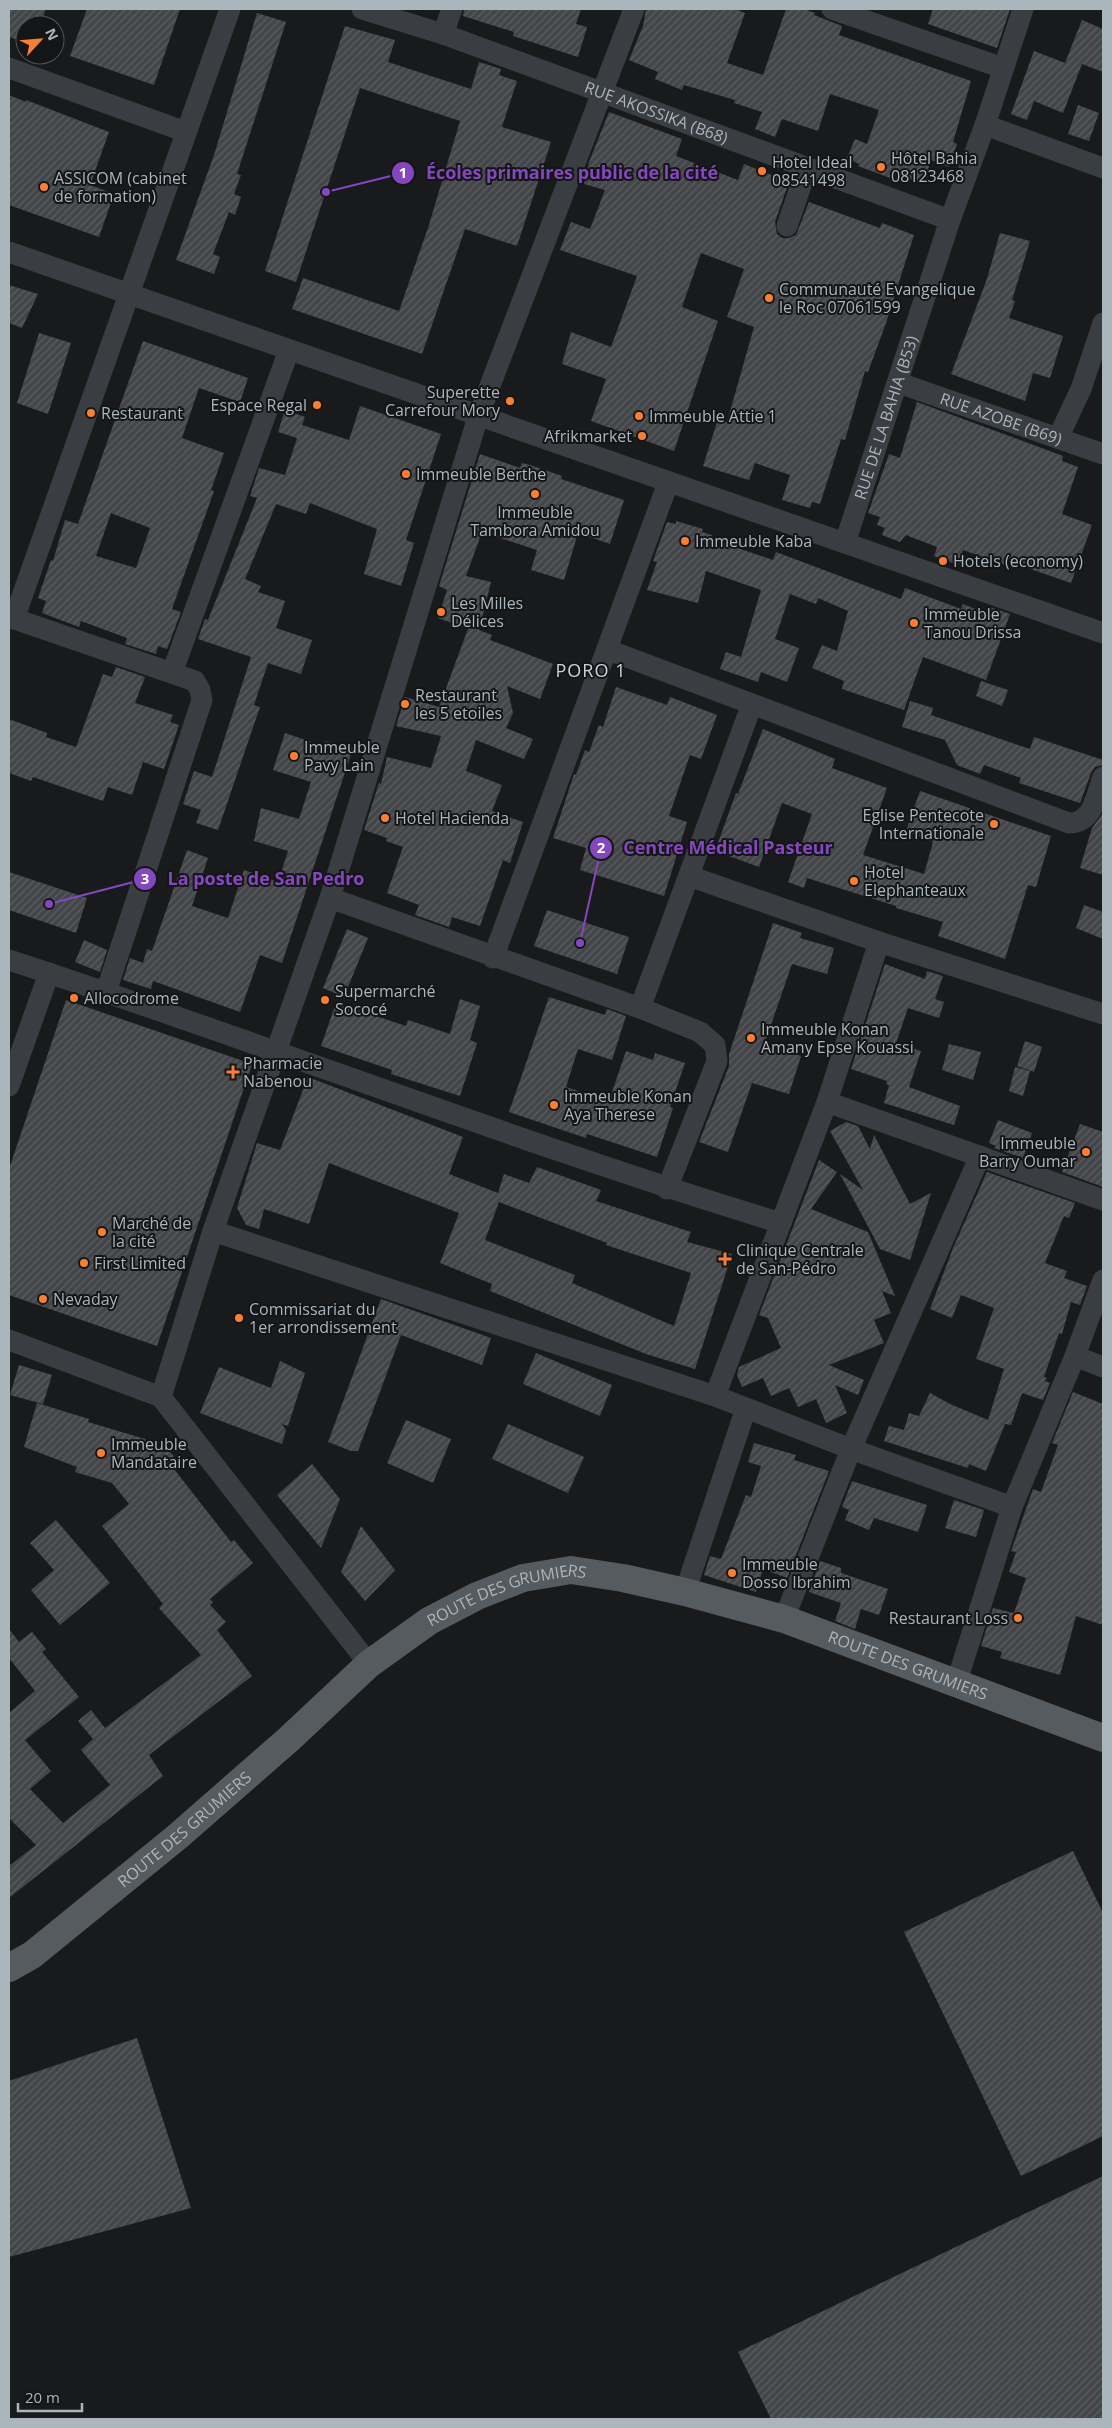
<svg xmlns="http://www.w3.org/2000/svg" width="1112" height="2428" font-family="'Open Sans',sans-serif">
<defs>
<pattern id="building-hatch" width="6" height="6" patternUnits="userSpaceOnUse" patternTransform="scale(1.25)"><rect width="6" height="6" fill="#434549"/><path d="M-1 1l2-2M0 6l6-6M5 7l2-2" fill="none" stroke="#5b5e61"/></pattern>
</defs>
<rect width="100%" height="100%" fill="#191a1c"/>
<g fill="url(#building-hatch)" fill-rule="evenodd">
<polygon points="9,9 46,9 40,25 25,25 25,42 9,37"/>
<polygon points="87,9 180,9 154,85 70,56"/>
<polygon points="464,9 581,9 576,24 587,27 578,57 513,36 514,32 463,16"/>
<polygon points="646,9 735,9 745,13 727,63 763,75 786,9 804,9 815,13 814,15 842,26 839,35 971,81 953,142 957,144 949,167 931,160 923,184 892,173 890,178 858,166 859,164 847,158 855,139 867,144 879,110 830,94 818,131 782,119 775,137 755,129 762,112 734,103 735,100 684,85 682,90 655,79 658,72 629,60 643,26"/>
<polygon points="933,9 1010,9 997,48 928,24"/>
<polygon points="257,13 286,22 237,174 241,175 234,194 241,197 235,215 229,212 213,254 220,257 214,274 176,260 214,155"/>
<polygon points="1082,20 1103,29 1103,72 1082,64 1063,113 1034,101 1027,120 1011,114 1034,51 1065,63"/>
<polygon points="345,26 395,40 388,62 471,89 479,62 501,69 499,75 517,81 502,127 551,142 517,246 465,229 422,354 292,309 303,278 399,311 428,228 460,121 360,88 296,282 265,271"/>
<polygon points="9,95 26,102 26,100 109,132 90,185 114,194 99,237 9,205"/>
<polygon points="1078,105 1099,113 1089,141 1068,134"/>
<polygon points="609,112 682,139 676,156 738,180 744,164 789,182 775,222 777,234 782,238 789,238 796,235 809,202 880,228 882,223 914,235 886,323 868,372 865,371 845,440 841,439 820,504 812,502 810,508 782,500 790,475 755,463 749,480 703,466 718,419 727,422 754,327 727,317 744,269 701,253 682,307 718,321 674,451 591,421 606,379 562,364 571,332 611,347 637,276 560,250 571,222 590,229 605,190 584,184 589,162"/>
<polygon points="1000,233 1030,241 1012,300 1015,301 1009,318 1063,336 1050,378 1033,373 1025,401 951,374 987,279"/>
<polygon points="9,285 38,294 22,328 9,323"/>
<polygon points="39,333 71,343 48,414 17,403"/>
<path d="M 143,341 L 248,378 L 240,402 L 199,388 L 182,438 L 224,453 L 211,490 L 214,491 L 172,609 L 181,612 L 167,649 L 158,646 L 156,654 L 125,644 L 127,638 L 81,621 L 79,627 L 42,613 L 46,601 L 38,598 L 51,560 L 53,561 L 65,520 L 78,524 ZM 111,513 L 150,528 L 136,568 L 96,556 Z"/>
<polygon points="917,402 1063,456 1062,461 1078,467 1062,514 1092,525 1071,583 1010,562 1008,566 963,550 958,565 934,556 937,547 906,535 900,542 882,535 885,528 877,525 880,517 868,513 889,454 900,458"/>
<polygon points="360,406 441,434 406,540 414,543 401,586 364,574 377,529 310,503 306,514 276,504 245,579 261,586 258,592 285,601 276,628 312,640 301,674 268,663 254,705 260,707 218,830 196,823 201,810 183,804 194,771 212,777 251,657 198,639 205,619 208,620 257,498 250,496 259,468 285,475 297,438 278,432 285,410 305,417 302,425 349,440"/>
<polygon points="480,454 520,468 522,463 530,465 562,476 561,479 624,500 610,544 578,533 564,580 531,570 537,550 482,532 466,576 491,582 479,630 492,635 490,640 553,664 540,699 507,686 513,713 506,728 533,739 524,759 476,740 466,771 502,785 492,811 523,822 510,863 503,860 480,926 452,917 449,927 415,915 419,905 387,893 403,847 386,841 387,838 364,830 379,783 381,784 387,757 431,768 441,736 396,726 405,697 439,707 468,629 438,618 447,590 439,586"/>
<polygon points="676,521 703,529 702,532 712,535 711,539 773,560 776,552 901,599 905,588 961,609 963,604 988,614 990,607 1010,614 986,680 923,657 904,710 842,689 844,681 812,668 822,645 837,651 848,611 818,598 816,604 790,594 775,639 799,648 787,682 761,672 758,682 720,669 726,652 741,657 761,590 706,571 698,603 647,590 657,562 653,561 667,522 676,524"/>
<polygon points="116,667 145,677 135,703 173,715 170,722 179,725 164,769 143,762 132,795 108,787 103,801 33,777 31,781 9,773 9,719 47,733 46,737 76,747 103,674 112,677"/>
<polygon points="981,681 1008,690 1002,706 976,696"/>
<polygon points="616,687 667,705 670,697 717,715 701,759 690,755 669,816 687,822 664,896 580,870 586,848 553,838 574,774 576,775 585,750 589,752 599,725 603,727"/>
<polygon points="910,701 933,708 931,715 1030,749 1034,737 1103,760 1103,765 1095,767 1091,773 1080,803 1019,783 1021,778 984,765 980,774 957,765 945,740 902,727"/>
<polygon points="763,729 835,759 832,768 887,788 863,855 924,874 933,842 906,831 920,791 1051,836 1036,887 1028,885 1005,959 938,936 943,922 896,908 896,906 807,878 804,888 788,882 812,814 782,803 759,867 715,851 736,793 738,794"/>
<polygon points="285,733 323,746 325,741 353,748 282,963 260,955 240,1012 153,981 151,989 123,980 130,958 143,963 147,949 152,951 187,850 208,858 192,906 228,918 244,870 278,882 288,851 254,841 261,808 299,819 311,782 273,770"/>
<polygon points="1103,813 1103,875 1080,868 1092,828"/>
<polygon points="9,872 87,898 76,933 9,910"/>
<polygon points="1084,905 1103,912 1103,939 1076,928"/>
<polygon points="547,910 629,937 617,974 534,946"/>
<polygon points="773,923 802,933 800,938 834,948 827,974 792,964 764,1045 801,1056 789,1094 752,1083 728,1152 699,1142 729,1066 729,1054"/>
<polygon points="347,929 368,938 344,997 323,988"/>
<polygon points="84,940 107,950 100,972 75,962"/>
<polygon points="885,964 925,979 927,971 943,976 935,999 944,1002 939,1018 908,1008 896,1043 921,1051 909,1087 960,1106 954,1125 884,1103 889,1085 886,1084 887,1081 851,1069"/>
<polygon points="549,997 605,1015 607,1009 626,1016 612,1060 578,1049 566,1087 609,1101 626,1051 653,1060 655,1053 685,1063 670,1107 673,1108 657,1157 587,1134 586,1138 509,1112"/>
<polygon points="460,999 480,1006 470,1040 477,1043 460,1096 391,1074 392,1070 321,1046 336,1003 406,1026 408,1020 450,1034"/>
<polygon points="66,1000 252,1064 157,1346 9,1295 9,1169"/>
<polygon points="1025,1041 1042,1047 1034,1072 1017,1066"/>
<polygon points="949,1044 981,1052 973,1080 942,1070"/>
<polygon points="1015,1067 1030,1071 1023,1096 1009,1091"/>
<path d="M 308,1077 L 463,1137 L 449,1174 L 498,1193 L 504,1174 L 529,1183 L 537,1167 L 601,1190 L 596,1201 L 691,1232 L 687,1242 L 732,1254 L 695,1369 L 646,1354 L 490,1291 L 492,1284 L 440,1263 L 459,1213 L 329,1163 L 309,1224 L 264,1209 L 259,1229 L 246,1225 L 237,1208 L 257,1143 L 280,1150 ZM 499,1202 L 607,1243 L 606,1245 L 691,1273 L 674,1326 L 572,1283 L 575,1275 L 485,1240 Z"/>
<polygon points="998,1120 1032,1133 1023,1158 994,1148 996,1146 989,1143"/>
<polygon points="846,1122 858,1126 870,1149 874,1135 910,1204 931,1193 910,1260 880,1249 840,1174 863,1190 830,1131"/>
<polygon points="1080,1124 1103,1132 1103,1187 1062,1172"/>
<polygon points="819,1160 837,1172 811,1209 868,1232 895,1296 882,1291 891,1313 874,1320 884,1343 829,1365 864,1380 858,1395 835,1385 847,1413 826,1423 816,1399 798,1407 789,1388 771,1396 763,1378 742,1387 737,1375 739,1367 781,1348 768,1318 759,1315"/>
<polygon points="987,1172 1075,1203 1069,1218 1064,1216 1045,1263 1067,1271 1064,1278 1087,1286 1080,1305 1071,1302 1062,1334 1059,1333 1044,1377 1047,1378 1045,1381 1050,1383 1043,1400 1022,1393 1011,1425 1005,1424 986,1471 969,1464 968,1468 884,1441 889,1426 904,1430 909,1413 919,1416 930,1393 950,1404 988,1420 1004,1369 976,1359 994,1308 961,1295 952,1318 930,1309 953,1248"/>
<polygon points="381,1299 491,1338 482,1365 401,1335 358,1451 351,1451 328,1442"/>
<polygon points="536,1353 612,1385 600,1416 523,1384"/>
<polygon points="280,1361 305,1373 288,1426 282,1424 286,1430 282,1444 200,1413 219,1367 271,1388"/>
<polygon points="19,1365 52,1375 43,1404 10,1395"/>
<polygon points="1073,1392 1103,1404 1103,1625 1076,1616 1060,1675 1000,1658 1002,1652 981,1646 993,1608 1014,1613 1026,1578 1009,1572 1016,1552 1011,1551 1033,1489 1041,1492 1058,1445 1052,1443"/>
<polygon points="37,1403 89,1419 88,1422 145,1439 156,1453 165,1446 180,1464 174,1469 231,1542 234,1540 253,1563 210,1599 213,1602 210,1605 226,1622 217,1630 252,1676 149,1755 163,1776 9,1898 9,1866 36,1845 9,1818 9,1713 35,1691 9,1658 9,1629 19,1642 32,1632 46,1649 42,1652 79,1697 25,1740 51,1771 30,1789 63,1823 110,1785 81,1750 93,1739 78,1721 91,1710 105,1728 201,1655 159,1608 163,1604 102,1526 129,1504 112,1483 75,1472 77,1467 24,1447"/>
<polygon points="406,1420 451,1439 433,1483 387,1463"/>
<polygon points="508,1424 584,1457 568,1493 492,1459"/>
<polygon points="754,1443 796,1455 794,1460 829,1471 787,1578 763,1569 756,1592 704,1575 710,1556 721,1559 746,1495 751,1497 761,1466 748,1462"/>
<polygon points="312,1464 340,1499 321,1548 277,1495"/>
<polygon points="852,1481 927,1505 918,1532 874,1518 869,1530 845,1520 849,1510 842,1507"/>
<polygon points="954,1500 984,1510 976,1537 945,1528"/>
<polygon points="56,1520 110,1583 60,1625 31,1590 54,1570 30,1543"/>
<polygon points="361,1526 395,1570 365,1601 341,1572"/>
<polygon points="820,1561 841,1568 841,1573 888,1589 879,1615 861,1609 855,1629 835,1621 841,1603 809,1592"/>
<polygon points="1073,1851 1103,1913 1103,2136 1021,2176 904,1932"/>
<polygon points="137,2038 191,2208 9,2257 9,2081"/>
<polygon points="1103,2176 1103,2419 771,2419 738,2352"/>
</g>
<g fill="none" stroke-linecap="round" stroke-linejoin="round">
<g stroke="#3a3d41" stroke-width="21">
<path id="s1" d="M 362,9 L 443,34 L 950,220"/>
<polyline points="832,9 1003,68"/>
<polyline points="443,34 452,9"/>
<polyline points="9,68 186,132"/>
<polyline points="985,125 1103,168"/>
<polyline points="787,226 807,168"/>
<polyline points="9,252 1103,633"/>
<path id="s2" d="M 899,383 L 1103,454"/>
<polyline points="1058,438 1081,389 1103,323"/>
<path id="s3" d="M 845,543 L 950,220 L 985,125 L 1023,9"/>
<polyline points="9,617 195,681 200,690 202,700 106,992"/>
<polyline points="14,619 230,9"/>
<path d="M 608,650 L 1069,823 C 1093,823 1096,796 1103,777"/>
<polyline points="172,673 289,350"/>
<polyline points="689,876 879,942 1103,1014"/>
<polyline points="330,898 640,1008 700,1032 715,1045 717,1061 667,1189"/>
<polyline points="493,958 668,483"/>
<path d="M 9,960 C 267,1044 521,1144 781,1223"/>
<polyline points="640,1008 752,704"/>
<polyline points="9,1086 49,973"/>
<polyline points="827,1102 1103,1200"/>
<polyline points="213,1231 715,1396 851,1449 1012,1507"/>
<polyline points="9,1340 161,1397 369,1664"/>
<polyline points="1075,1356 1103,1367"/>
<polyline points="715,1396 827,1102 879,942"/>
<polyline points="161,1397 213,1231 330,898 478,417 634,9"/>
<polyline points="685,1592 746,1408"/>
<polyline points="784,1619 851,1449 980,1156"/>
<polyline points="956,1684 1012,1507 1075,1356 1103,1280"/>
</g>
<path stroke="#565b60" stroke-width="28" id="s4" d="M 9,1968 L 32,1955 L 177,1837 L 289,1739 L 369,1664 L 429,1621 L 477,1596 L 523,1578 L 571,1570 L 623,1578 L 685,1592 L 784,1619 L 1103,1738"/>
</g>
<g fill="#fb7f33" stroke="#141517" stroke-width="2">
<circle cx="881" cy="167" r="5"/>
<circle cx="762" cy="171" r="5"/>
<circle cx="44" cy="187" r="5"/>
<circle cx="769" cy="298" r="5"/>
<circle cx="510" cy="401" r="5"/>
<circle cx="317" cy="405" r="5"/>
<circle cx="91" cy="413" r="5"/>
<circle cx="639" cy="416" r="5"/>
<circle cx="642" cy="436" r="5"/>
<circle cx="406" cy="474" r="5"/>
<circle cx="535" cy="494" r="5"/>
<circle cx="685" cy="541" r="5"/>
<circle cx="943" cy="561" r="5"/>
<circle cx="441" cy="612" r="5"/>
<circle cx="914" cy="623" r="5"/>
<circle cx="405" cy="704" r="5"/>
<circle cx="294" cy="756" r="5"/>
<circle cx="385" cy="818" r="5"/>
<circle cx="994" cy="824" r="5"/>
<circle cx="854" cy="881" r="5"/>
<circle cx="74" cy="998" r="5"/>
<circle cx="325" cy="1000" r="5"/>
<circle cx="751" cy="1038" r="5"/>
<path d="M230.5 1064.5h5v5h5v5h-5v5h-5v-5h-5v-5h5z"/>
<circle cx="554" cy="1105" r="5"/>
<circle cx="1086" cy="1152" r="5"/>
<circle cx="102" cy="1232" r="5"/>
<path d="M722.5 1251.5h5v5h5v5h-5v5h-5v-5h-5v-5h5z"/>
<circle cx="84" cy="1263" r="5"/>
<circle cx="43" cy="1299" r="5"/>
<circle cx="239" cy="1318" r="5"/>
<circle cx="101" cy="1453" r="5"/>
<circle cx="732" cy="1573" r="5"/>
<circle cx="1018" cy="1618" r="5"/>
</g>
<g text-anchor="middle" dominant-baseline="central" stroke-width="4" stroke-linejoin="round" paint-order="stroke">
<g font-size="16" fill="#abb5bc" stroke="#141517">
<text stroke="none"><textPath href="#s1" startOffset="312">RUE AKOSSIKA (B68)</textPath></text>
<text stroke="none"><textPath href="#s3" startOffset="132">RUE DE LA BAHIA (B53)</textPath></text>
<text stroke="none"><textPath href="#s2" startOffset="108">RUE AZOBE (B69)</textPath></text>
<text stroke="none"><textPath href="#s4" startOffset="629">ROUTE DES GRUMIERS</textPath></text>
<text stroke="none"><textPath href="#s4" startOffset="1049">ROUTE DES GRUMIERS</textPath></text>
<text stroke="none"><textPath href="#s4" startOffset="224">ROUTE DES GRUMIERS</textPath></text>
</g>
<g font-size="16" fill="#abb5bc" stroke="#141517" text-anchor="start">
<text x="891" y="158">Hôtel Bahia<tspan x="891" dy="18">08123468</tspan></text>
<text x="772" y="162">Hotel Ideal<tspan x="772" dy="18">08541498</tspan></text>
<text x="54" y="178">ASSICOM (cabinet<tspan x="54" dy="18">de formation)</tspan></text>
<text x="779" y="289">Communauté Evangelique<tspan x="779" dy="18">le Roc 07061599</tspan></text>
<text x="500" y="392" text-anchor="end">Superette<tspan x="500" dy="18">Carrefour Mory</tspan></text>
<text x="307" y="405" text-anchor="end">Espace Regal</text>
<text x="101" y="413">Restaurant</text>
<text x="649" y="416">Immeuble Attie 1</text>
<text x="632" y="436" text-anchor="end">Afrikmarket</text>
<text x="416" y="474">Immeuble Berthe</text>
<text x="535" y="512" text-anchor="middle">Immeuble<tspan x="535" dy="18">Tambora Amidou</tspan></text>
<text x="695" y="541">Immeuble Kaba</text>
<text x="953" y="561">Hotels (economy)</text>
<text x="451" y="603">Les Milles<tspan x="451" dy="18">Délices</tspan></text>
<text x="924" y="614">Immeuble<tspan x="924" dy="18">Tanou Drissa</tspan></text>
<text x="415" y="695">Restaurant<tspan x="415" dy="18">les 5 etoiles</tspan></text>
<text x="304" y="747">Immeuble<tspan x="304" dy="18">Pavy Lain</tspan></text>
<text x="984" y="815" text-anchor="end">Eglise Pentecote<tspan x="984" dy="18">Internationale</tspan></text>
<text x="395" y="818">Hotel Hacienda</text>
<text x="864" y="872">Hotel<tspan x="864" dy="18">Elephanteaux</tspan></text>
<text x="335" y="991">Supermarché<tspan x="335" dy="18">Sococé</tspan></text>
<text x="84" y="998">Allocodrome</text>
<text x="761" y="1029">Immeuble Konan<tspan x="761" dy="18">Amany Epse Kouassi</tspan></text>
<text x="243" y="1063">Pharmacie<tspan x="243" dy="18">Nabenou</tspan></text>
<text x="564" y="1096">Immeuble Konan<tspan x="564" dy="18">Aya Therese</tspan></text>
<text x="1076" y="1143" text-anchor="end">Immeuble<tspan x="1076" dy="18">Barry Oumar</tspan></text>
<text x="112" y="1223">Marché de<tspan x="112" dy="18">la cité</tspan></text>
<text x="736" y="1250">Clinique Centrale<tspan x="736" dy="18">de San-Pédro</tspan></text>
<text x="94" y="1263">First Limited</text>
<text x="53" y="1299">Nevaday</text>
<text x="249" y="1309">Commissariat du<tspan x="249" dy="18">1er arrondissement</tspan></text>
<text x="111" y="1444">Immeuble<tspan x="111" dy="18">Mandataire</tspan></text>
<text x="742" y="1564">Immeuble<tspan x="742" dy="18">Dosso Ibrahim</tspan></text>
<text x="1008" y="1618" text-anchor="end">Restaurant Loss</text>
</g>
<g font-size="18" letter-spacing="1" fill="#cdd3d8" stroke="#141517">
<text x="591" y="670">PORO 1</text>
</g>
</g>
<path fill="none" stroke="#8547be" stroke-width="2" d="M326 192L403 173M580 943L601 848M49 904L145 879"/>
<g fill="#8547be" stroke="#141517" stroke-width="2">
<circle cx="326" cy="192" r="5"/>
<circle cx="580" cy="943" r="5"/>
<circle cx="49" cy="904" r="5"/>
<circle cx="403" cy="173" r="12"/>
<circle cx="601" cy="848" r="12"/>
<circle cx="145" cy="879" r="12"/>
</g>
<g font-size="15" text-anchor="middle" font-weight="bold" fill="#fff">
<text x="403" y="178">1</text>
<text x="601" y="853">2</text>
<text x="145" y="884">3</text>
</g>
<g font-size="18" text-anchor="middle" font-weight="bold" fill="#8547be" stroke="#141517" stroke-width="4" stroke-linejoin="round" paint-order="stroke">
<text x="572" y="179">Écoles primaires public de la cité</text>
<text x="728" y="854">Centre Médical Pasteur</text>
<text x="266" y="885">La poste de San Pedro</text>
</g>
<rect width="1112" height="2428" fill="none" stroke="#abb5bc" stroke-width="20"/>
<g transform="translate(40 40) rotate(64)"><circle r="24" fill="#141517" stroke="#505559"/>
<path d="M0-4L9 19L0 12L-9 19Z" fill="#fb7f33"/>
<text y="-8" font-size="14" font-weight="bold" text-anchor="middle" fill="#abb5bc">N</text>
</g>
<path d="M18 2403v8h64v-8" fill="none" stroke="#abb5bc" stroke-width="2.5"/>
<text x="25" y="2403" font-size="15" fill="#abb5bc" stroke="#141517" stroke-width="4" paint-order="stroke">20 m</text>
</svg>
